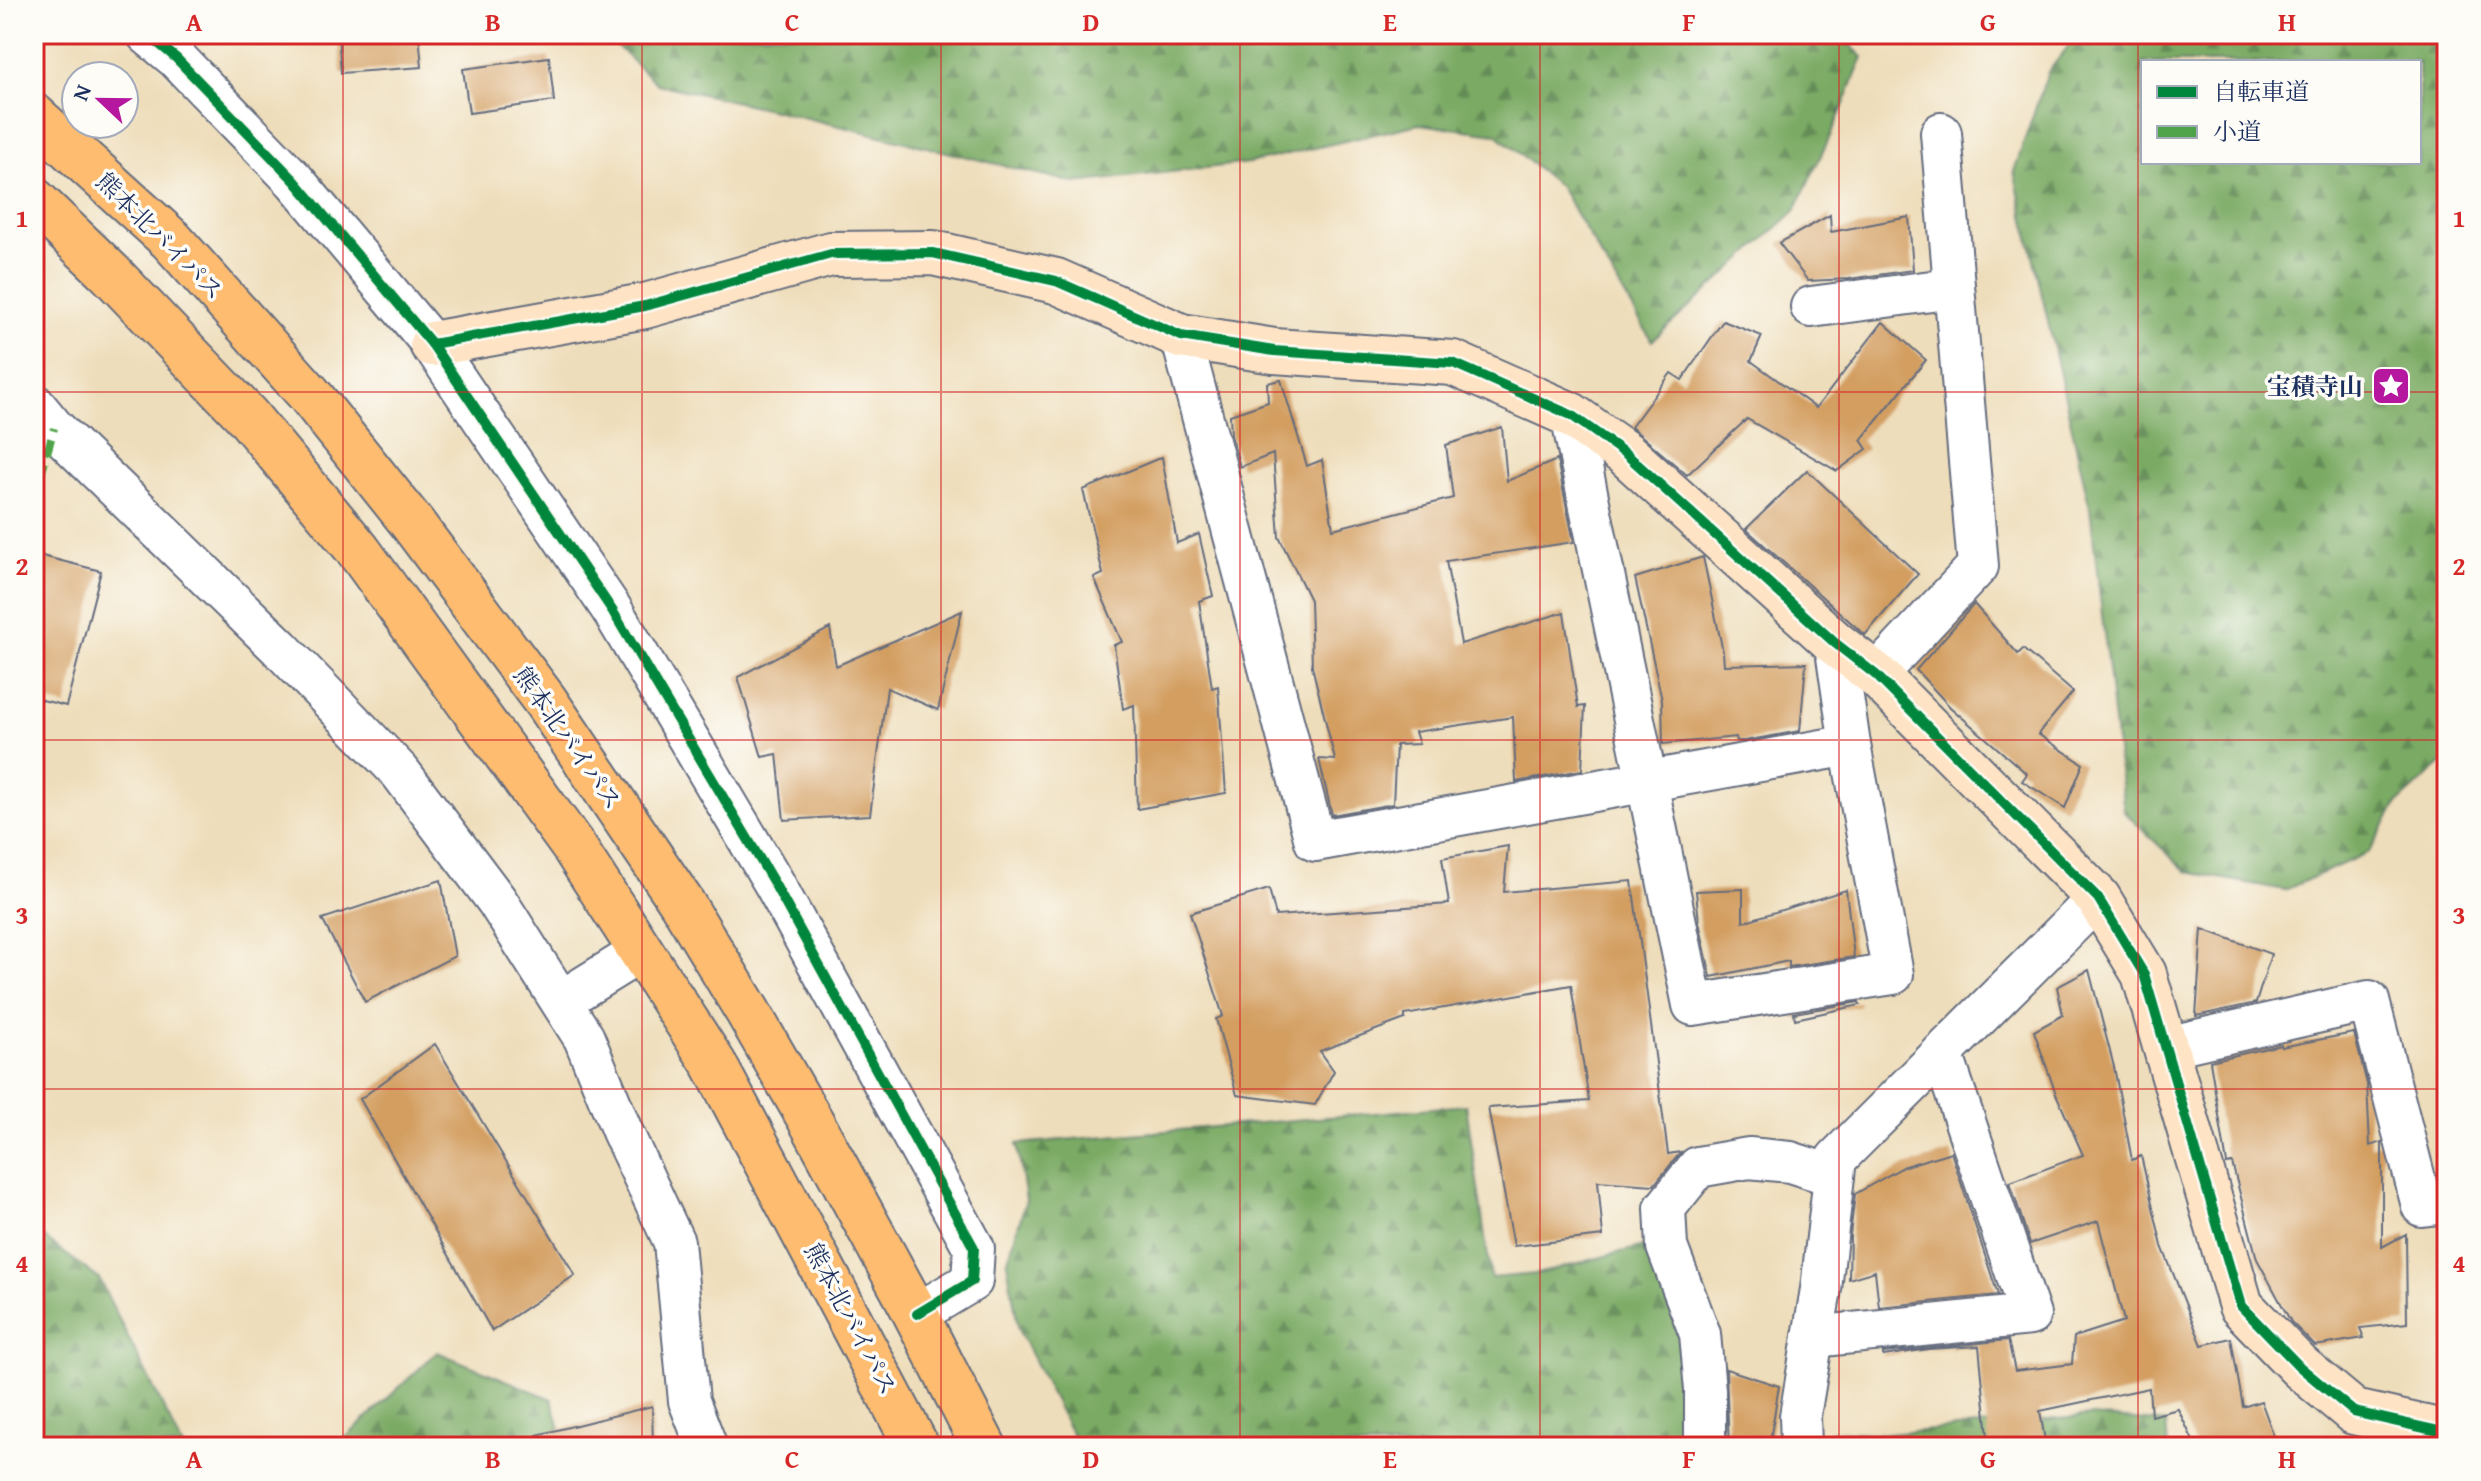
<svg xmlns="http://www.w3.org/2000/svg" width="2481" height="1481" font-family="'Gentium Book Plus','Noto Serif JP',serif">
<defs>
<pattern id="forest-firs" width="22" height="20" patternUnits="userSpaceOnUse" patternTransform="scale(2)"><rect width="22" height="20" fill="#7aaa64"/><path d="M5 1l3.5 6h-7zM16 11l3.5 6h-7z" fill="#638b56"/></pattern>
</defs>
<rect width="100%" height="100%" fill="#fdfcf7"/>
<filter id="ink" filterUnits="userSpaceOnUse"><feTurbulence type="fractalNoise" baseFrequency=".0125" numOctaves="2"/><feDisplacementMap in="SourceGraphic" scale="16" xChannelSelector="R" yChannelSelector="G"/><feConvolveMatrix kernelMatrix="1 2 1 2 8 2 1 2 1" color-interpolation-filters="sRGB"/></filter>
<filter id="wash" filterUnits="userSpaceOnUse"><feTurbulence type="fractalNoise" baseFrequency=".006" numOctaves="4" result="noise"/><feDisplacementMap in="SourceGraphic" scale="32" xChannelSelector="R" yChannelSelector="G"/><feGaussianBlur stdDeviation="1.8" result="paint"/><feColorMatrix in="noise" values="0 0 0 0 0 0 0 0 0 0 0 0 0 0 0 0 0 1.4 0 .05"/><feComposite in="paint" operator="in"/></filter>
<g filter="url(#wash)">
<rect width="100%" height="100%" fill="#eeddba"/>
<g fill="url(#forest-firs)" stroke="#4a6c61" stroke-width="2" fill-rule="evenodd">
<polygon points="604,34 1838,34 1863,57 1837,121 1795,211 1652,341 1560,187 1496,134 1419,124 1249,163 1075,183 769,109 657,84"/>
<path d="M 2078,34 L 2447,34 L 2447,759 L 2397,804 L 2369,852 L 2285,890 L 2187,872 L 2124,812 L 2090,508 L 2014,171 L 2048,72 ZM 2419,62 L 2419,162 L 2143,162 L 2143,62 Z"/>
<polygon points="1466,1105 1491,1278 1537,1274 1648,1245 1693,1372 1693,1447 1078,1447 1019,1331 1007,1263 1026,1200 1017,1144"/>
<polygon points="34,1230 99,1279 183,1447 34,1447"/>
<polygon points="437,1352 552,1399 565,1447 336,1447"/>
<polygon points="2092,1416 2166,1423 2168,1447 1824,1447 1830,1431 1888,1434"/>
</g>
<g id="blocks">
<g fill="#d39e61">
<polygon points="338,34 419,34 422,67 341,73"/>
<polygon points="549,57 554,101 469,113 463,69"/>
<polygon points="1830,215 1831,232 1909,217 1913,270 1849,279 1808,281 1779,243"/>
<polygon points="1723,321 1762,336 1751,361 1816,408 1883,322 1926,360 1861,440 1867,449 1837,471 1747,419 1687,475 1631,427 1671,373 1682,380"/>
<polygon points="1281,380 1307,466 1322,460 1333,529 1453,498 1446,445 1502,427 1507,481 1557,460 1574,542 1446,561 1461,644 1564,612 1578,707 1585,706 1582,770 1516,782 1513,717 1415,732 1419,744 1396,745 1393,804 1332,815 1319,759 1335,760 1312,666 1310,600 1279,537 1273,454 1240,467 1231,435 1230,415 1268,402 1267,383"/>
<polygon points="1162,457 1177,543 1199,534 1213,596 1199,601 1212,688 1218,686 1226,793 1137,809 1134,705 1123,709 1114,645 1122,642 1094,578 1103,574 1083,490"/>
<polygon points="1807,470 1918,574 1865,635 1746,529"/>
<polygon points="34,554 101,571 66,706 34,698"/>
<polygon points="1703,557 1723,652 1724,665 1806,663 1800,731 1744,741 1737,741 1736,737 1663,744 1662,700 1635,578"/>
<polygon points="1974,604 2018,654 2023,649 2073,692 2038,734 2083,764 2065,808 2022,781 2027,774 1950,707 1916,670"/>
<polygon points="962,611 938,710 887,688 870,815 784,820 777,754 762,757 738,677 830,628 836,666"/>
<polygon points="1508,846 1504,892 1632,881 1668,1154 1681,1152 1654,1185 1598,1181 1603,1236 1514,1246 1488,1108 1589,1101 1571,985 1405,1015 1405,1019 1320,1051 1334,1071 1315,1105 1237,1095 1216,1019 1223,1016 1190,913 1269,889 1276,916 1449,904 1442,858"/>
<polygon points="441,880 455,956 365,1002 322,919"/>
<polygon points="1743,889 1743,922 1846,890 1854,957 1789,967 1789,961 1711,977 1699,922 1696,891"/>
<polygon points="2202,929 2271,954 2256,1003 2196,1016"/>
<polygon points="2089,970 2114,1067 2132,1160 2141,1156 2162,1246 2202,1345 2231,1338 2243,1407 2261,1401 2278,1447 2196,1447 2178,1409 2151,1416 2149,1388 2040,1411 2046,1447 1989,1447 1979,1346 1929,1349 1883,1356 1883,1353 2008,1340 2015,1371 2072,1364 2074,1337 2124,1321 2098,1221 2030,1244 2010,1182 2083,1155 2056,1094 2034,1031 2063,1015 2057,987"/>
<polygon points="1859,1002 1860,1005 1795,1019 1794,1013"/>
<polygon points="2354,1033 2367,1084 2370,1146 2382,1142 2382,1247 2406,1234 2407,1323 2360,1328 2364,1338 2315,1346 2291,1322 2257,1259 2232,1163 2227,1164 2210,1061 2281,1045 2281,1047"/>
<polygon points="435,1044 575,1275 492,1331 360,1099"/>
<polygon points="1951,1152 1998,1295 1879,1307 1875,1271 1849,1279 1850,1235 1855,1194 1905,1166"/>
<polygon points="1726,1369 1779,1386 1769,1447 1729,1447"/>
<polygon points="652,1406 653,1447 538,1447 537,1435"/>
</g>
</g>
</g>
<g filter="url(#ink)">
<use href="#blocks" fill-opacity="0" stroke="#656c7e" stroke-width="2"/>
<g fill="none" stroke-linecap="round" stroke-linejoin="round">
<defs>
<g id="street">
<polyline points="147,34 176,58 295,181 432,344 612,610 774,883 974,1248 972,1281 917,1314"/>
<polyline points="1811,307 1954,288"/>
<polyline points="1181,336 1315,841 1850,745"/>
<polyline points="34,404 54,428 279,647 400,772 497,901 584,1038 622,1131 674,1242 689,1401 707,1447"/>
<polyline points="1571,415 1693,1005 1893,974 1850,745 1835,643"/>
<polyline points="1876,675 1978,566 1941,133"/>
<polyline points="561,1001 642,951"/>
<polyline points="2166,1047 2369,1001 2422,1206 2447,1203"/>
<polyline points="1813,1337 2030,1315 1942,1053"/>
<polyline points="1705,1447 1705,1390 1700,1334 1667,1247 1665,1208 1698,1167 1749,1158 1790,1162 1834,1176"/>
<polyline points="1801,1447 1800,1416 1821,1289 1836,1159 2098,898"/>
</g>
<polyline id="secondary" points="432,344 645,306 831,254 933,253 1056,281 1181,336 1274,351 1453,363 1571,415 1626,454 1835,643 1876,675 2098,898 2144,974 2241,1306 2300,1367 2354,1412 2447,1433"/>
<g id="highway">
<polyline points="34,116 171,240 309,394 412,523 546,702 682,903 748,1012 812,1123 910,1303 984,1447"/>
<polyline points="34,200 110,273 247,416 358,550 575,849 714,1064 917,1447"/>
</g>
</defs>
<use href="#street" stroke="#656c7e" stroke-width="44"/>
<use href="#secondary" stroke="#656c7e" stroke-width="48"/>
<use href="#highway" stroke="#656c7e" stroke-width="48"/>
<use href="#street" stroke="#fff" stroke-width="40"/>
<use href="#secondary" stroke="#fee4c5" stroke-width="44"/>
<use href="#highway" stroke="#fdbc6f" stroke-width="44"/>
<polyline stroke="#4fa44a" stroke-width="8" stroke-dasharray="16 8" stroke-linecap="butt" points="34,500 54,428"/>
<defs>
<g id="cycleway">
<polyline points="147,34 176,58 295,181 432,344 612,610 774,883 974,1248 972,1281 917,1314"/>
<polyline points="432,344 645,306 831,254 933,253 1056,281 1181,336 1274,351 1453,363 1571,415 1626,454 1835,643 1876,675 2098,898 2144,974 2241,1306 2300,1367 2354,1412 2447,1433"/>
</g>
</defs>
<use href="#cycleway" stroke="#fdfcf7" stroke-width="15"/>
<use href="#cycleway" stroke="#00873e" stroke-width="10"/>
</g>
</g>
<path fill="none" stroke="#d62828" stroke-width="2" stroke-opacity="0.55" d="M 343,34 L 343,1447M 642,34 L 642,1447M 941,34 L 941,1447M 1240,34 L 1240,1447M 1540,34 L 1540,1447M 1839,34 L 1839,1447M 2138,34 L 2138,1447M 34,392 L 2447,392M 34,740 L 2447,740M 34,1089 L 2447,1089"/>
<defs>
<symbol id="sight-square" viewBox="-11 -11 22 22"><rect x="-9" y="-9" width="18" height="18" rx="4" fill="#b5179e" stroke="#fdfcf7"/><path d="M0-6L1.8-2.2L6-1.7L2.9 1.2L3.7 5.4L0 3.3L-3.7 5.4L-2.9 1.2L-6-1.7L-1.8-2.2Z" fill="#fff"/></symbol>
</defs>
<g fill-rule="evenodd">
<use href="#sight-square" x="2369" y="364" width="44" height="44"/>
</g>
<g text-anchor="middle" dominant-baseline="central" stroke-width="7" stroke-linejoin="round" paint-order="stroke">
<g font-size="24" fill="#1b2f5e" stroke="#fdfcf7">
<text transform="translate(160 236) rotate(45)">熊本北バイパス</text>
<text transform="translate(568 738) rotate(55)">熊本北バイパス</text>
<text transform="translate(851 1319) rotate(62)">熊本北バイパス</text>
</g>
<g font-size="24" font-weight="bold" fill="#1b2f5e" stroke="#fdfcf7" text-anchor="end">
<text x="2363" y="386">宝積寺山</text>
</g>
</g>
<rect width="2481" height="1481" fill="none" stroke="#fdfcf7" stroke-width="88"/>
<rect x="2141" y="60" width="280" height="104" fill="#fdfcf7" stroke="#a3aaba" stroke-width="2"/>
<rect x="2157" y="86" width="40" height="12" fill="#00873e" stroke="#a3aaba" stroke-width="2"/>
<text x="2213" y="100" font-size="24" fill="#1b2f5e">自転車道</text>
<rect x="2157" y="126" width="40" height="12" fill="#4fa44a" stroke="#a3aaba" stroke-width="2"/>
<text x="2213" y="140" font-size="24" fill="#1b2f5e">小道</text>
<g transform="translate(100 100) rotate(292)"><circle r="38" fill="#fdfcf7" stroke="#a3aaba" stroke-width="2"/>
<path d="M0-6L14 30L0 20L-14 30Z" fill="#b5179e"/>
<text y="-12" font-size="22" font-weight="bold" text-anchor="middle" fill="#1b2f5e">N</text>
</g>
<rect x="44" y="44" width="2393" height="1393" fill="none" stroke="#d62828" stroke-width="3"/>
<g font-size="26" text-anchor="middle" font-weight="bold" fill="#d62828">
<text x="194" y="31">A</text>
<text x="493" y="31">B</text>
<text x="792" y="31">C</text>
<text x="1091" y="31">D</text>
<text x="1390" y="31">E</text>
<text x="1689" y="31">F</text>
<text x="1988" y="31">G</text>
<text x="2287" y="31">H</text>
<text x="22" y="227">1</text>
<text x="2459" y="227">1</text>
<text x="22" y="575">2</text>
<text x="2459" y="575">2</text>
<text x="22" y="924">3</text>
<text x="2459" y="924">3</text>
<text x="22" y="1272">4</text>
<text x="2459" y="1272">4</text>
<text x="194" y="1468">A</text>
<text x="493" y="1468">B</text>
<text x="792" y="1468">C</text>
<text x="1091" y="1468">D</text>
<text x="1390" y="1468">E</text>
<text x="1689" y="1468">F</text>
<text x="1988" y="1468">G</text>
<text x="2287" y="1468">H</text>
</g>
</svg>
